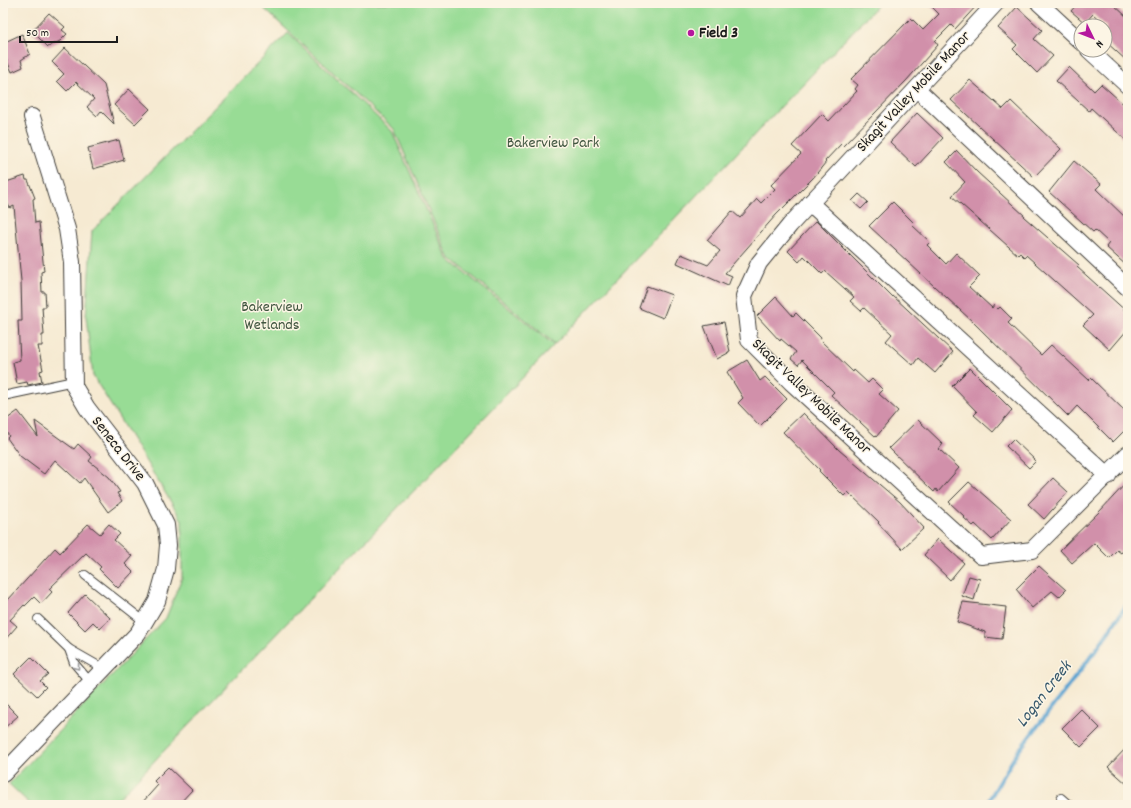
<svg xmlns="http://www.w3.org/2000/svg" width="1131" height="808" font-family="Dekko,sans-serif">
<rect width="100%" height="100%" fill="#fcf5e5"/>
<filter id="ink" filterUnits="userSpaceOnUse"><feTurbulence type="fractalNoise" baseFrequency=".025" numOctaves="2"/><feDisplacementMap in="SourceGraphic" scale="8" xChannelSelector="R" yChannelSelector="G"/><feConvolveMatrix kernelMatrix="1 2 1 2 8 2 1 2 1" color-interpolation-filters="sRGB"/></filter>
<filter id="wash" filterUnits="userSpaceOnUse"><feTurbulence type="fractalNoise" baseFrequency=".012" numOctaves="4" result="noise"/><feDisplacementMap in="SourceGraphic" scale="16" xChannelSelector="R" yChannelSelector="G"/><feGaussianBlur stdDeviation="0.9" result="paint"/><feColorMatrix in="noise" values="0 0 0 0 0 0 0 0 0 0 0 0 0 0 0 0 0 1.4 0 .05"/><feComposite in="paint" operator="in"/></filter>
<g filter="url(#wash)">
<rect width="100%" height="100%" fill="#f6ead2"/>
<g fill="#98dc95" stroke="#5a7c58">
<polygon points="258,3 880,3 555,344 449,257 394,129"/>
<polygon points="288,33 392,131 448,259 554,345 112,805 31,805 9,784 166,618 182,577 182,520 93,376 86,317 92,231"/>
</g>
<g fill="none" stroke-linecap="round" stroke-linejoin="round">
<polyline stroke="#59a3d1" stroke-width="4" points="986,805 1017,753 1096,650 1128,603"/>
</g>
<g id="blocks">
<g fill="#d190aa">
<polygon points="928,3 979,3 955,29 951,25 935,41 938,45 906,81 843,146 841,144 825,161 826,162 813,178 776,215 725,273 732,276 728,286 677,263 681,254 708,265 720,251 707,240 732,211 740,218 757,199 761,203 775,189 771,185 801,154 792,146 822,114 829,121 857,91 855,89 858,85 851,79 911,18 923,30 939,14"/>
<polygon points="1078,3 1112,3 1128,18 1128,62 1105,41 1106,26 1093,14 1085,23 1071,11"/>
<polygon points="1017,7 1042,30 1034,39 1053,56 1037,73 1013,49 1017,45 998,28"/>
<polygon points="49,13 65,27 62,30 67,34 60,41 48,47 32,31"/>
<polygon points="22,34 30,54 21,60 23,67 12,72 3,52 3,43"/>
<polygon points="65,48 104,85 114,124 101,111 97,116 87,107 94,99 76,82 67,91 57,81 64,74 52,62"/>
<polygon points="1069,67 1094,91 1101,84 1128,108 1128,142 1091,108 1089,111 1056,81"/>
<polygon points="970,80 1003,109 1011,101 1061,149 1034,177 951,100"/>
<polygon points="129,89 150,109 135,124 114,105"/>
<polygon points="917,113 943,138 916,167 890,142"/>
<polygon points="119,140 124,160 93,169 88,148"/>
<polygon points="957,151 977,172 1025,216 1024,217 1079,265 1077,267 1128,313 1128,329 1110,350 1083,325 1093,315 1026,255 1024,257 1020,253 1018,255 952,196 965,182 946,162"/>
<polygon points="1074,161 1101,184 1096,189 1128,220 1128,267 1106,247 1109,243 1095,230 1093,232 1049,192"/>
<polygon points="25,176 26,180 28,180 35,198 33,199 35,223 39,222 44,271 41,272 42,292 45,292 46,307 42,307 44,335 42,335 42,346 38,346 43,370 40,371 42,382 28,385 27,382 17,384 13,362 20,360 18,321 22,321 21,281 14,206 10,208 3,195 3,183"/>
<polygon points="859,194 868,202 861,209 852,201"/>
<polygon points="893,202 914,223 912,225 930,242 927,245 946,264 956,253 980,276 969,287 992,308 994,305 998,309 1000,307 1012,319 1008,323 1041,355 1051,345 1089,380 1091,378 1128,414 1128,427 1113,442 1077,406 1068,416 973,322 869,226"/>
<polygon points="816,221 892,297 893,296 953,352 935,373 918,358 913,365 886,341 892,334 864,308 861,311 850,301 854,297 825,271 822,274 804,256 799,262 788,251"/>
<polygon points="647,286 672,295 663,318 639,308"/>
<polygon points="776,297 793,316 796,313 821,338 820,340 853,372 854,370 868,383 872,379 883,390 879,394 898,411 876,437 831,395 834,392 802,360 798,365 791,359 796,352 781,339 780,341 757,316"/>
<polygon points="724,322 730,352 717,359 704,326"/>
<polygon points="747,360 760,381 765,377 787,399 760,426 738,403 743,398 727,372"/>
<polygon points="970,368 1012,410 993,432 974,415 977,412 952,386"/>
<polygon points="18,411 38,437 35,421 74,449 78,444 92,457 89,461 109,477 120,492 117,493 122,501 108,512 84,478 80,483 55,460 44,474 20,456 7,438 9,436 3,428 3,422"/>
<polygon points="803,413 839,450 900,502 924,528 902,549 878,523 879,522 848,492 844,496 819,471 820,470 783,432"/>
<polygon points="918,420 943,444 939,449 959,468 938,492 936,489 934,492 889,448"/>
<polygon points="1013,439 1036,461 1029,468 1006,446"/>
<polygon points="1053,478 1068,492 1044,519 1028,504"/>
<polygon points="1128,481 1128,545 1121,553 1117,550 1109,558 1094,543 1072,563 1060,550 1099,512"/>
<polygon points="969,482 1011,519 992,540 975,524 973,526 964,518 965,517 949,502"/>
<polygon points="88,524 100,534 109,524 120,534 114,540 132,556 125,564 133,572 118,588 99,569 101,567 86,553 49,589 52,592 41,604 34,597 25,606 24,605 10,620 17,626 3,642 3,595 8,600 55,548 60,553"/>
<polygon points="938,539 964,563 950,580 924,555"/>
<polygon points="1039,566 1066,590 1059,597 1052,591 1032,608 1016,589"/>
<polygon points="969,576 980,579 974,600 962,596"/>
<polygon points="85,594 110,618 100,629 93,622 85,630 68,613"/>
<polygon points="963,602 1006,607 1002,639 985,637 985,632 957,622"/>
<polygon points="31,657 48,674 40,681 46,687 37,696 14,674"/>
<polygon points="3,701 18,716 3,729"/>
<polygon points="1081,709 1100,728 1081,747 1062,728"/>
<polygon points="1128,746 1128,785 1108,767"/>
<polygon points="168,767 192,790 178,805 140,805 158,785 154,781"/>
</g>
</g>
</g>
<g filter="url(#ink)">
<use href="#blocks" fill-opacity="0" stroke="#3d3b37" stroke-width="1"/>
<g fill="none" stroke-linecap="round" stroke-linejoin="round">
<defs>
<g id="lane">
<polyline points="3,396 74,381"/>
<polyline points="85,575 145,622"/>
<polyline points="38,619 69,649 104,669"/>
<polyline points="69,649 74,663 91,683"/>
<polyline points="1061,798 1069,805"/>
</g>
<g id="street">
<polyline points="996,3 790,225 759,263 744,296 749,340 791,382 981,556 1032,550 1128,454"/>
<polyline points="1039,3 1081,42"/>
<polyline points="1089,50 1128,86"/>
<polyline points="917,89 1128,288"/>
<polyline points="810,203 1108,476"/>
<polyline points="3,774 138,633 157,601 166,569 168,545 166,525 145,483 87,408 74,386 72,262 67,229 32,117"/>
</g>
</defs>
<use href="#lane" stroke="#3d3b37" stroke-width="10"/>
<use href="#street" stroke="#3d3b37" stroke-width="18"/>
<use href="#lane" stroke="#fff" stroke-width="8"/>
<use href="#street" stroke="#fff" stroke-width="16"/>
</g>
<defs><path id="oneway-chevron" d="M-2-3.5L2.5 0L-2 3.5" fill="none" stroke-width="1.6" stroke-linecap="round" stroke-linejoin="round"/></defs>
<use stroke="#999" href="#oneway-chevron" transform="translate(77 667) rotate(53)"/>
</g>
<circle fill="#b5179e" stroke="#fcf5e5" stroke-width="1.5" cx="691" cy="33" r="4"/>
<g text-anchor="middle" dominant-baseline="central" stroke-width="3" stroke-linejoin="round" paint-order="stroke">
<g font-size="16" font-weight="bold" fill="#1c1c1c" stroke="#fcf5e5" text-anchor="start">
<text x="699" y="33">Field 3</text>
</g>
<g font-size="16" fill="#1c1c1c" stroke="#fcf5e5">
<text transform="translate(914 92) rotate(-47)">Skagit Valley Mobile Manor</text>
<text transform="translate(811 397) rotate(44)">Skagit Valley Mobile Manor</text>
<text transform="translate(118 449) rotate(52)">Seneca Drive</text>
</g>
<g font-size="16" fill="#415640" stroke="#fcf5e5">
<text x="553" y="143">Bakerview Park</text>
<text x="272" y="307">Bakerview<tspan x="272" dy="18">Wetlands</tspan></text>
</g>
<g font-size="17" font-style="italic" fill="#37596d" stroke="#fcf5e5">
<text transform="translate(1045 695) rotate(-52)">Logan Creek</text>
</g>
</g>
<rect width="1131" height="808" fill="none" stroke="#fcf5e5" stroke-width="16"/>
<g transform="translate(1093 38) rotate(133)"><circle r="19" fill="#fcf5e5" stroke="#a29e95"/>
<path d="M0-3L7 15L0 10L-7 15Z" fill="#b5179e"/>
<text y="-6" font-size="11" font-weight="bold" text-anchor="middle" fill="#1c1c1c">N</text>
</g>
<path d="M20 36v6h97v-6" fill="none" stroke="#1c1c1c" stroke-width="2"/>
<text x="26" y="36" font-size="12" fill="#1c1c1c" stroke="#fcf5e5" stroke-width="3" paint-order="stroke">50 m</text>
</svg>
